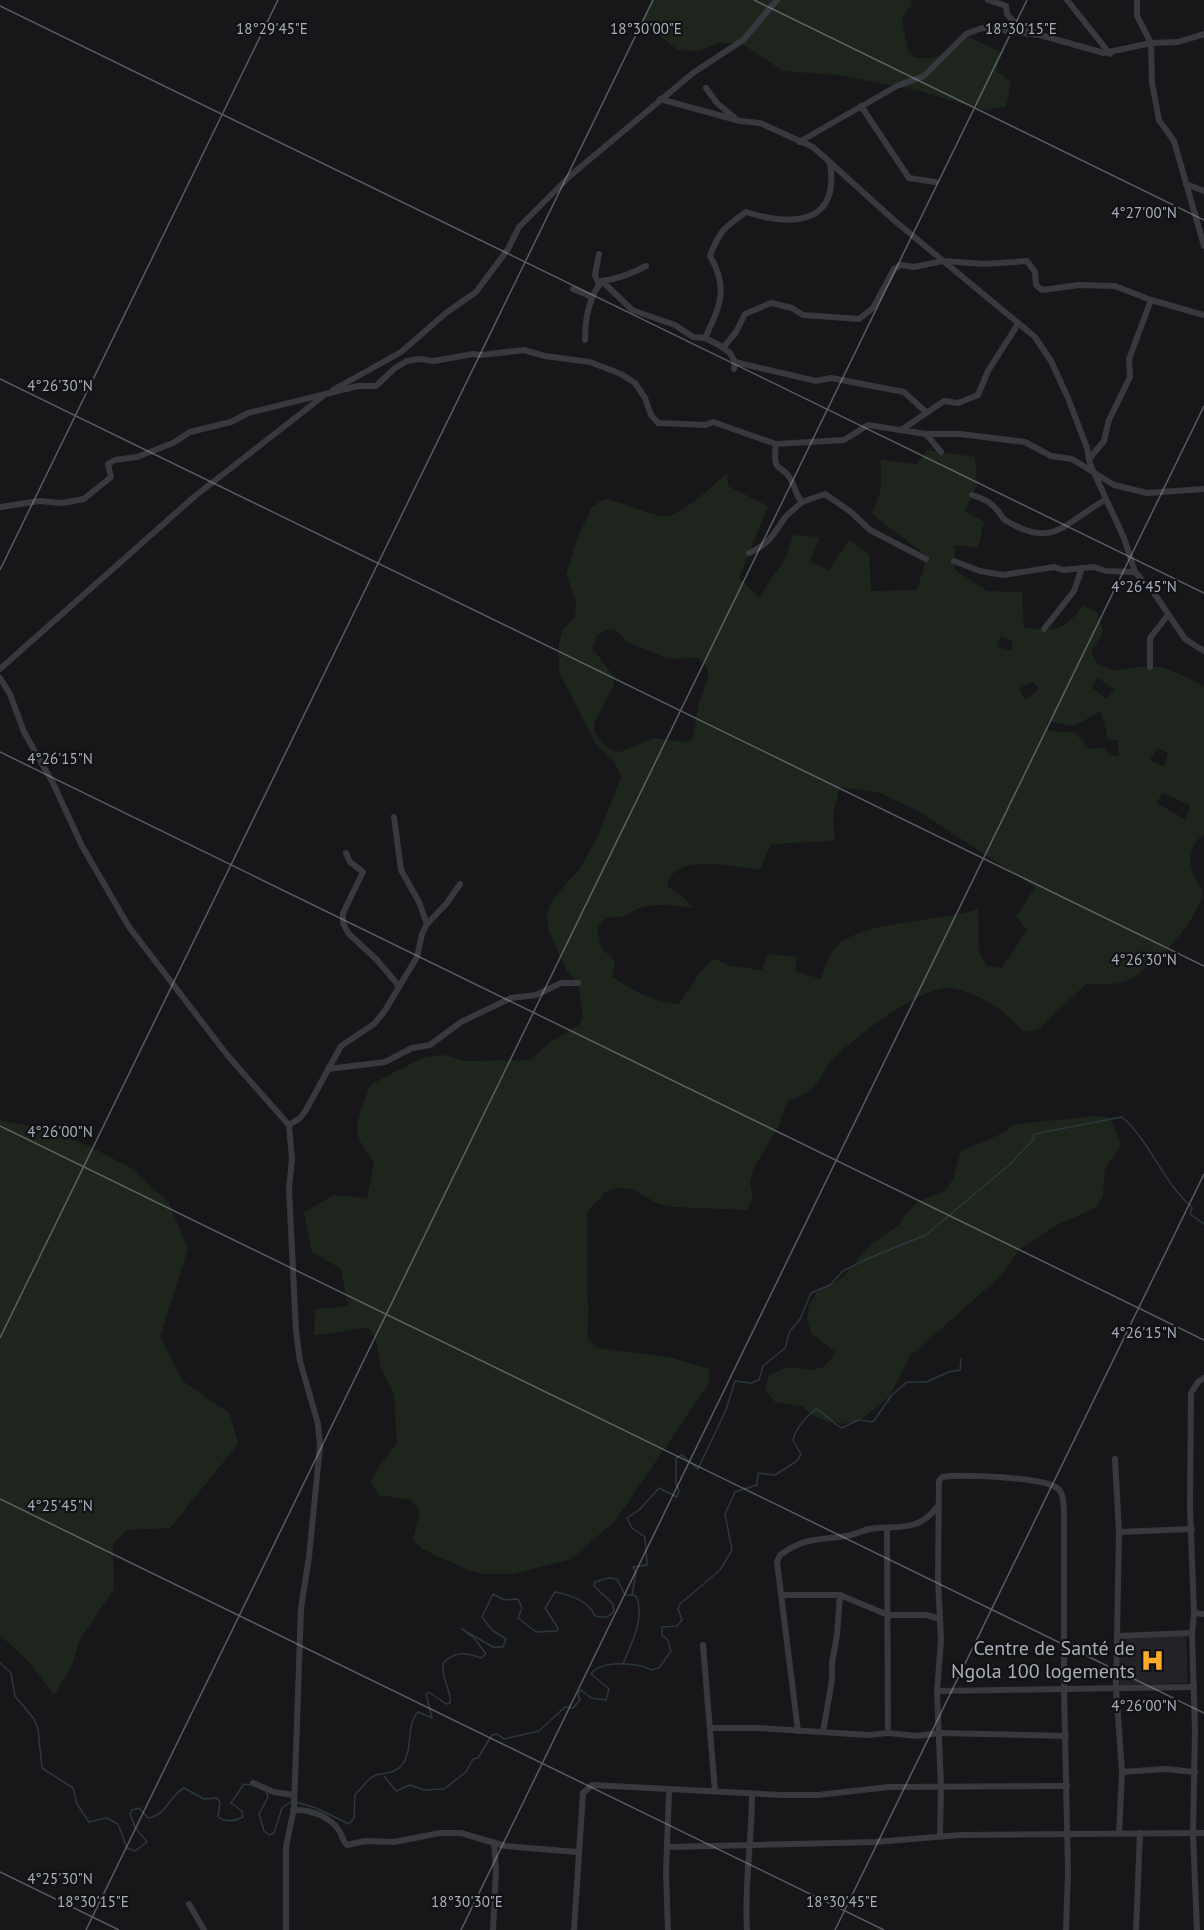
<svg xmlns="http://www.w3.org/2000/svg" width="1204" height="1930" font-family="'PT Sans',sans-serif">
<rect width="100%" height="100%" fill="#17171a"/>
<polygon fill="#232327" points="1186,1636 1188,1683 1120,1685 1119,1638"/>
<g fill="#1d251d" fill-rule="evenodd">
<path d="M 652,0 L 911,0 L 912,4 L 902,19 L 908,51 L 915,58 C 941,59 948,54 967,36 L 1002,53 L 996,71 L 1011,82 L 1006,107 L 985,110 L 916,90 L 837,75 L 783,71 L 741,43 L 720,43 L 699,51 L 678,50 L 641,22 Z"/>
<path d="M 927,450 L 975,457 L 977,484 L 965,511 L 984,522 L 978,548 L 955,545 L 954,569 L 987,591 L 1022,592 L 1024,628 C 1058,630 1061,633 1084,605 L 1098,613 L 1103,633 L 1091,651 L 1097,664 L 1115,671 L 1135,667 L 1164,667 L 1204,686 L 1204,834 C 1182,851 1190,872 1203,892 C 1197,922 1155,967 1128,980 C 1115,986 1100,984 1086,984 L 1039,1029 L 1025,1032 C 1016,1026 1010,1018 1002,1011 C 988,1000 970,992 952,988 C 927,982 846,1042 830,1063 C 815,1084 816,1093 788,1100 L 778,1127 L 753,1170 L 750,1184 L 753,1197 L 747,1210 L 673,1207 L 658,1204 L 633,1189 L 618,1188 L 605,1192 L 587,1213 L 587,1297 C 591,1312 586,1324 588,1339 L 598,1348 L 669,1357 L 710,1369 L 709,1383 L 616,1520 L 571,1559 L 513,1574 L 482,1574 L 468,1570 L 422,1549 L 413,1539 L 420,1511 L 410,1500 L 379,1495 L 371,1482 L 378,1468 L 397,1444 L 394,1395 L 381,1368 L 376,1340 L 368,1328 C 349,1329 333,1334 314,1335 L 315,1309 L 348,1306 L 341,1269 L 312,1252 L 304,1212 L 334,1195 L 367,1198 L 374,1162 C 347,1129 358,1122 370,1085 L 424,1057 L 444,1055 L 466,1061 L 530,1060 L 549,1043 L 579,1025 L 583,1016 L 578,983 L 567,971 L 548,929 L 547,914 L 552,900 L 581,867 L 599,833 L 621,777 L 615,762 L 595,743 L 559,672 L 559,643 L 563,629 L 575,618 L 576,602 L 566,574 L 579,534 L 592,507 L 604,499 C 624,502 642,513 662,516 C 681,519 713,484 727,473 L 728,486 L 768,506 L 739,578 L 759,597 L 786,557 L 793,535 L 819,537 L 810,562 L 829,570 L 849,540 L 869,554 L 871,591 L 917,590 L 927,556 L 872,514 L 881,489 L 881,460 L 917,464 ZM 610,629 L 617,631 L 627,642 L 668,659 L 697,658 L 703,662 L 708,669 L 708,677 L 698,707 L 693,738 L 686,742 L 654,738 L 620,752 L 613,751 L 602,743 L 594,731 L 594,723 L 614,685 L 614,677 L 592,648 L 597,635 ZM 1000,637 L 1012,640 L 1011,650 L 997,647 ZM 1098,678 L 1114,689 L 1107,699 L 1091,687 ZM 1032,681 L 1039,689 L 1025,700 L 1019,689 ZM 1101,711 L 1108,739 L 1118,741 L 1119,756 L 1111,755 L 1104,748 L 1090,749 L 1074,732 L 1048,731 L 1047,721 L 1074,726 ZM 1157,748 L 1168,753 L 1164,767 L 1150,760 ZM 840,787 L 880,793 L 920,812 L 1035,887 L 1016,917 L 1027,930 L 1002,968 L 987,966 L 979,952 L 978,909 C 941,921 871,921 841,942 C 830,950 825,967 821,979 L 795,971 L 797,957 L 768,954 L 762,970 L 731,966 L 715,959 C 697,970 692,989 678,1004 C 652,1001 634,992 612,976 L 615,962 L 601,947 L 597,927 L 607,917 C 630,919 626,911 643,907 C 659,903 677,906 693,908 L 686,899 L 667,886 C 673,851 735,868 760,870 L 771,844 L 835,841 L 833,814 ZM 1163,793 L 1190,805 L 1185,819 L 1156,803 Z"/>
<path d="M 1096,1116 L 1111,1118 L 1121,1145 L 1105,1168 L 1103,1197 L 1095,1208 L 1055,1226 L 1018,1251 L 1002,1275 L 909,1357 L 890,1396 L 860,1421 L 843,1424 L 829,1422 L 815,1417 L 803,1407 L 775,1402 L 765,1390 L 769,1376 C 775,1373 781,1369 788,1368 C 811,1367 821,1378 835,1352 L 811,1333 L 807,1320 L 809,1305 L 817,1292 L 843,1277 L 870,1245 L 900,1224 L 908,1211 L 918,1202 L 945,1191 L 953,1179 L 961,1151 L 1003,1133 L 1015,1124 Z"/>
<polygon points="0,1120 47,1130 89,1146 131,1168 169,1203 188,1249 160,1337 183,1381 230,1414 238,1444 170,1528 127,1530 113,1544 114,1589 79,1641 72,1666 54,1695 27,1660 0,1635"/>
</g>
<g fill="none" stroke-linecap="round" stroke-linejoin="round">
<g stroke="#2c383f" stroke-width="1.5">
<path d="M 0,1663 L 11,1673 L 15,1696 L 34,1719 L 38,1729 L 42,1768 L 73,1788 L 77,1804 L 89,1822 L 107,1818 L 118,1824 L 127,1848 L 135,1851 L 147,1842 L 135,1827 L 130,1814 L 132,1810 L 139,1808 L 148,1818 C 167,1815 169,1796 184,1788 L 204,1799 L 217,1798 L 220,1802 L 218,1817 C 227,1823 234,1821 243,1817 L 242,1811 L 231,1803 L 244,1784 L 250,1785"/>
<path d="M 623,1664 C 631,1644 646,1617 636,1596 L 632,1595"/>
<path d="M 384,1776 L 396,1791 L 410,1785 L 424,1790 L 444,1789 L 466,1772 L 473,1759 L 478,1758 L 492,1735 L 497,1734 L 504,1739 L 539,1731 L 565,1707 L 573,1708 L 580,1700 L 578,1694 L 581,1690 L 591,1698 L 606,1700 L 609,1689 L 591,1674 C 600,1660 639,1662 651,1670 L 659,1668 L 671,1651 L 668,1640 L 662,1635 L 662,1627 L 677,1626 L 682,1620 L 678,1609 L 680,1604 L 720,1570 L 732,1550 L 725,1514 L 735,1492 L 757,1485 L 758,1473 L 775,1475 L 797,1461 L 801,1454 L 793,1440 C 796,1427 806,1417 816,1409 C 827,1414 831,1423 842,1428 L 858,1420 L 873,1422 L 892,1395 L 907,1382 L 926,1382 L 949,1372 L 960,1370 L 961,1359"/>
<polyline points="266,1791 268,1797 259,1814 264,1831 269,1835 274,1833 282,1808 291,1802"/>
<path d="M 296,1802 L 316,1808 L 349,1824 L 354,1818 L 355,1794 C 361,1789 366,1781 372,1777 C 382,1771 393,1776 402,1765 C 414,1749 405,1726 418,1712 L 432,1718 L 426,1694 L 429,1692 L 446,1704 L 450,1703 C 452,1690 441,1680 443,1663 C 456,1651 465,1652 481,1658 L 486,1654 L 475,1639 L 462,1629 L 493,1647 L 503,1647 L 506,1639 L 492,1630 L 482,1617 L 493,1594 L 504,1600 L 518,1599 L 522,1608 L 518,1618 L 536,1632 L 557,1631 L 558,1628 L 545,1608 L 555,1592 C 570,1595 588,1600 595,1616 C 603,1618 609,1618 614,1611 L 613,1604 L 594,1586 L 595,1582 L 608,1578 L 617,1579 L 625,1595 L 632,1595 L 636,1572 L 633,1567 L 647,1565 L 645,1537 L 632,1528 L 627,1518 L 639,1510 L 659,1488 L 677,1497 L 679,1491 L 676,1483 L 676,1458 L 682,1455 L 698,1469 L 726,1410 L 735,1381 L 751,1383 L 759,1380 L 763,1366 L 785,1348 L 790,1331 L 800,1319 L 811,1293 L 830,1285 L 843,1271 L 869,1258 L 926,1235 L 1010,1164 L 1033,1140 L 1034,1134 L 1122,1117 C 1151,1142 1163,1183 1192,1207 L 1190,1214 L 1204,1224"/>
</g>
<g stroke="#38393f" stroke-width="6">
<polyline points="988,0 1006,6 1007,14 1014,22 1040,35 1104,53 1151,43 1178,42 1204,34"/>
<polyline points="1067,0 1110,54"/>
<polyline points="1137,0 1137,16 1151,43 1152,83 1159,120 1174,141 1204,246"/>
<polyline points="706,88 717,103 735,118"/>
<polyline points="660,99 740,121 760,123 813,147 895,221 1035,337 1051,361 1068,398 1087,448 1090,464 1124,538 1135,572 1154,593 1185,639 1204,651"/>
<polyline points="861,106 909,178 935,182"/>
<polyline points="799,142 897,86 924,76 966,34 982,28 1040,35"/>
<polyline points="1186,184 1204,191"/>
<polyline points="602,281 632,310 675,325 693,337 705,338 719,345 730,353 735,362 734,369"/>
<polyline points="599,285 595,275 599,254"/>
<polyline points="573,289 592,297"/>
<path d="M 705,338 C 720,306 729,288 710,256 C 719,231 725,227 746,212 C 791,226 840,226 830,163"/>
<path d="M 585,340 C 585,319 588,298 602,281 C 616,279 633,273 646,266"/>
<polyline points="723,348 736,332 745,314 771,303 792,308 803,315 859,319 873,308 894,269 901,265 914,267 943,261 985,264 1027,261 1035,272 1036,285 1042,290 1079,285 1115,286 1151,300 1204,315"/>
<polyline points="735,362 816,381 831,378 904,392 927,413"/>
<polyline points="333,390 401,352 446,313 476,292 508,249 519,227 571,175 693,73 743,40 777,0"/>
<polyline points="901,430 944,401 958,403 978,395 988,371 1018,324"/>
<polyline points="926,434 941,452"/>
<path d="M 776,444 C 772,477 782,462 791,480 C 796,488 795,494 802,502 L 825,494 L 851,512 L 870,530 L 926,559"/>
<polyline points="1089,459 1104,441 1109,420 1130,377 1129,359 1151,300"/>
<path d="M 972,495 C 981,498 990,501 996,509 C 1000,512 1001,517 1005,520 C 1053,550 1064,523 1105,500"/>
<polyline points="1,507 39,501 62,503 84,499 111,477 108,464 115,460 137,457 173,443 190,432 231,422 248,413 358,386 376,386 395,368 407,361 419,359 434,361 473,354 481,355 524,350 545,356 590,362 621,374 635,383 645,398 651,415 658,423 705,425 713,422 776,444 844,440 868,425 926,434 960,434 1025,442 1051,456 1072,459 1114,485 1147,493 1204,489"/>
<path d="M 749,553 C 768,545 773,535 784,519 C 788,513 796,508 802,502"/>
<polyline points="954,561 980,571 1003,575 1054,567 1063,570 1094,567 1106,571 1135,572"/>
<polyline points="1044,629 1074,591 1082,568"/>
<polyline points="1150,667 1150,638 1168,615"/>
<polyline points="0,669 195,496 322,397"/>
<polyline points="0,678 10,694 24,732 53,783 82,846 129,927 228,1056 289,1125 292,1159 289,1189 296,1331 300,1361 318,1424 320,1446 309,1557 301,1608 294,1808 286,1847 286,1930"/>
<polyline points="394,817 401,870 419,902 427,924"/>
<polyline points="346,853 350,862 363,872 343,913 343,923 348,933 377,960 399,986"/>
<polyline points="328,1069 385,1062 412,1048 430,1045 461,1022 511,998 536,995 561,983 578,983"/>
<polyline points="289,1125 300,1118 306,1110 341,1046 374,1024 384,1012 417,957 422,934 427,924 447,903 460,884"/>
<polyline points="1115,1459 1119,1532 1116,1688 1122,1772 1119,1834"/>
<polyline points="887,1530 888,1733"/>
<polyline points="1119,1532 1192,1529"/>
<polyline points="781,1595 840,1595 888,1615 926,1615 940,1619"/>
<polyline points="1194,1613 1204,1614"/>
<polyline points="1117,1636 1192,1633"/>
<polyline points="703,1645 715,1791"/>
<polyline points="937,1691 1194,1687"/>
<polyline points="710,1728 758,1728 868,1735 888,1733 917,1736 939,1733 1066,1736"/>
<path d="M 798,1731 L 777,1562 L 780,1555 C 805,1537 818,1540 846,1536 C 854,1535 861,1531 869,1529 C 895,1525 918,1533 937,1507"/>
<polyline points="823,1732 832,1680 832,1663 837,1635 840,1595"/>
<polyline points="1122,1772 1165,1769 1195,1772"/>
<polyline points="253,1783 274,1792 294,1795"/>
<path d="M 293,1810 C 311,1809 331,1817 340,1832 C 343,1838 342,1840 347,1845 L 365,1841 L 394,1842 L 440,1833 L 461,1833 L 505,1846 L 577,1852"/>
<path d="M 940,1836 L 941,1786 L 937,1691 L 941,1641 L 938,1578 L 939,1481 L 942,1477 C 961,1474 1043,1477 1057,1488 C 1064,1493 1063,1502 1064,1510 L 1064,1688 L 1068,1872 L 1066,1930"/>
<polyline points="669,1847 875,1842 960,1835 1204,1833"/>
<polyline points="189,1904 204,1930"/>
<polyline points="493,1930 496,1871 494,1843"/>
<polyline points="574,1930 583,1793 592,1785 782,1795 818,1795 889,1787 1067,1786"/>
<polyline points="668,1930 666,1873 669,1791"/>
<path d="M 747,1930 C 744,1884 752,1840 752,1794"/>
<polyline points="1136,1930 1140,1833"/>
<polyline points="1197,1930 1193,1833 1195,1730 1192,1633 1194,1613 1190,1507 1191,1393 1198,1382 1204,1378"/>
</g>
</g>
<path fill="none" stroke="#a8afbb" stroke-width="1.5" stroke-opacity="0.45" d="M 754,0 L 1204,220M 0,6 L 1204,593M 0,379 L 1204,966M 0,570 L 278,0M 0,752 L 1204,1340M 0,1126 L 1204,1713M 0,1338 L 653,0M 0,1499 L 884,1930M 0,1872 L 119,1930M 86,1930 L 1027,0M 461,1930 L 1204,406M 835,1930 L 1204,1174"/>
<defs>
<symbol id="hospital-bare" viewBox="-9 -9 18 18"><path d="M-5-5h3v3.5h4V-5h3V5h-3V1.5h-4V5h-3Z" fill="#ffac2a" stroke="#121215" stroke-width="2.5" paint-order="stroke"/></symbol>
</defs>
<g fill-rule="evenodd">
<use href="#hospital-bare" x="1136" y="1644" width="33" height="33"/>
</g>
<g text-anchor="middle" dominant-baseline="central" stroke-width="4.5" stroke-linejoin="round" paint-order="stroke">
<g font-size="20" fill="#a8afbb" stroke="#121215" text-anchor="end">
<text x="1135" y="1648">Centre de Santé de<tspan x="1135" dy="23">Ngola 100 logements</tspan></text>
</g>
</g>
<g font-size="15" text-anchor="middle" fill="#a8afbb" stroke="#121215" stroke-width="4.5" stroke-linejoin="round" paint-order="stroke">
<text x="272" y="34">18°29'45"E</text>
<text x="646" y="34">18°30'00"E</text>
<text x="1021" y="34">18°30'15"E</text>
<text x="1144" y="218">4°27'00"N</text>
<text x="60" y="391">4°26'30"N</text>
<text x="1144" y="592">4°26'45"N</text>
<text x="60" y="764">4°26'15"N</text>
<text x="1144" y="965">4°26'30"N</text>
<text x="60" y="1137">4°26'00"N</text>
<text x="1144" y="1338">4°26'15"N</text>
<text x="60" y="1511">4°25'45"N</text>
<text x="1144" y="1711">4°26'00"N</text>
<text x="60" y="1884">4°25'30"N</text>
<text x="93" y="1907">18°30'15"E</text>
<text x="467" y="1907">18°30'30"E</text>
<text x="842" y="1907">18°30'45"E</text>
</g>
</svg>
